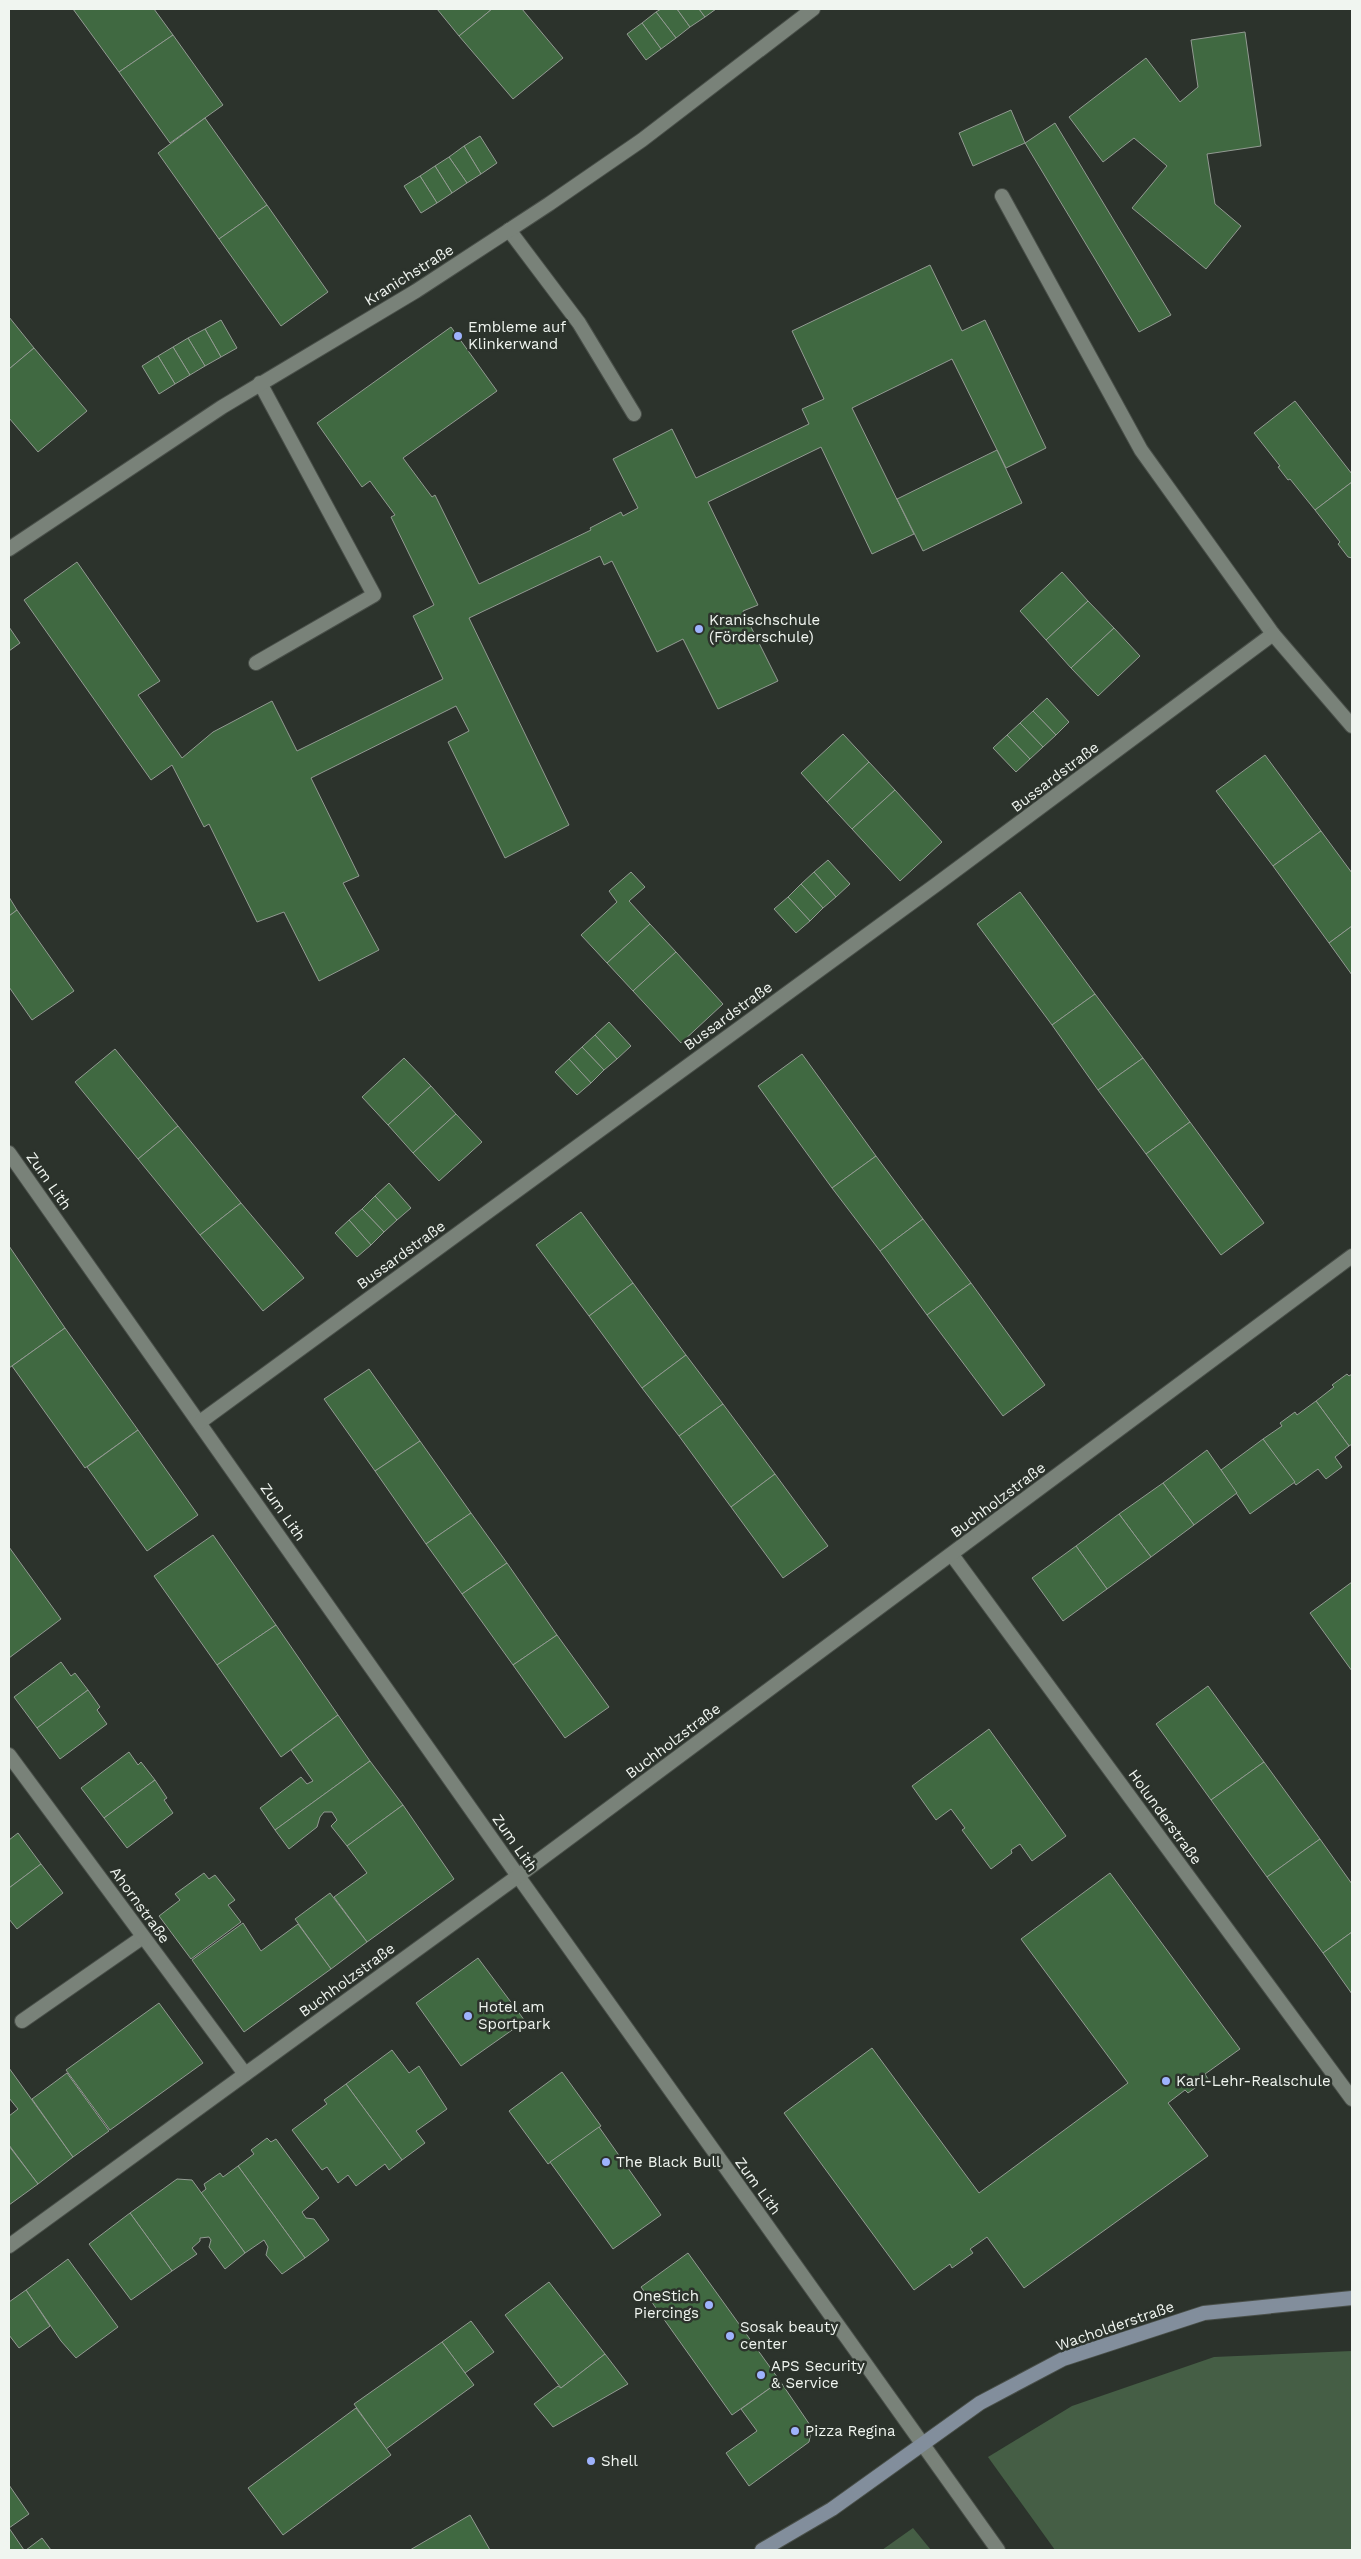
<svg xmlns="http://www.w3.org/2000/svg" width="1361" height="2559" font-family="'Work Sans',sans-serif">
<rect width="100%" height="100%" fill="#2c332c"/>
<g fill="#455e45">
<polygon points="1352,2351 1352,2550 1055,2550 988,2457 1072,2406 1214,2357"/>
<polygon points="913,2528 931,2550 882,2550"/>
</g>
<g fill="#406941" stroke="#929a92">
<polygon points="73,9 154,9 173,35 119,72"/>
<polygon points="437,9 492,9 459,36"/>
<polygon points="492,9 522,9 563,58 513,99 459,36"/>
<polygon points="661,9 677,9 690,27 676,38 656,12"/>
<polygon points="677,9 699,9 705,17 690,27"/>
<polygon points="699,9 716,9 705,17"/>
<polygon points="656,12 676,38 661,49 642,23"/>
<polygon points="642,23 661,49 646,60 627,34"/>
<polygon points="1245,32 1261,146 1207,154 1215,204 1241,226 1206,269 1132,208 1167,166 1134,138 1103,162 1069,117 1146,58 1180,102 1198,87 1191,40"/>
<polygon points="173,35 223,105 170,143 119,72"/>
<polygon points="1011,110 1025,143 973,166 959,133"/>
<polygon points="205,118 267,205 219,239 158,153"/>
<polygon points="1055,123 1171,315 1139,332 1025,143"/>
<polygon points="480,136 497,163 481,174 464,146"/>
<polygon points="464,146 481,174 467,183 449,157"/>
<polygon points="449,157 467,183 452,193 435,166"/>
<polygon points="435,166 452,193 437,203 420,176"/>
<polygon points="420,176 437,203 421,213 404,186"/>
<polygon points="267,205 328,292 281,326 219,239"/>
<polygon points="930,265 962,331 985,320 1046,448 1006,468 952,359 852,408 914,534 872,554 821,447 708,502 758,605 743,611 778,681 718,709 683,639 657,652 612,561 604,565 600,556 469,618 569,825 505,858 448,742 469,731 456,706 311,778 359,876 343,883 379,950 319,981 284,912 257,922 209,824 204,827 172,765 151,780 24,600 77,562 160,681 138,695 182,758 213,732 272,701 297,751 443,679 413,616 434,605 391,517 395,515 370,481 362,487 317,423 451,327 497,391 403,458 432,497 435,495 479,584 591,530 590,528 621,512 623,516 638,508 613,459 672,429 696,478 809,424 802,409 824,399 792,331"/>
<polygon points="9,317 34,348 9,369"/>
<polygon points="221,320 237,348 221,357 205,329"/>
<polygon points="205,329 221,357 205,366 188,338"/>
<polygon points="188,338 205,366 190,375 173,347"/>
<polygon points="173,347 190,375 175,384 158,356"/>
<polygon points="34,348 87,411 38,452 9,418 9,369"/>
<polygon points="158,356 175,384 159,394 142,366"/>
<polygon points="1295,401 1352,474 1352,482 1315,510 1290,479 1288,480 1278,467 1280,466 1254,433"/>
<polygon points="997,450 1022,503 923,551 897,499"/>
<polygon points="1352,482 1352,558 1348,557 1338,544 1340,542 1315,510"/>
<polygon points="1062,572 1088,601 1046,640 1020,611"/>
<polygon points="1088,601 1114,628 1071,668 1046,640"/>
<polygon points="9,627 20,643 9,651"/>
<polygon points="1114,628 1140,656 1098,696 1071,668"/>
<polygon points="1047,698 1069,722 1056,735 1033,711"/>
<polygon points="1033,711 1056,735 1043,747 1020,723"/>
<polygon points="1020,723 1043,747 1030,759 1007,735"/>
<polygon points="843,734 869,762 827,802 801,773"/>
<polygon points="1007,735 1030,759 1016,772 993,748"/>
<polygon points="1265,755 1321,831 1273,866 1216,791"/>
<polygon points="869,762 895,790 852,829 827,802"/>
<polygon points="895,790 942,842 900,881 852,829"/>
<polygon points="1321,831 1352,873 1352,926 1329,943 1273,866"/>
<polygon points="828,860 850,884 836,897 814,872"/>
<polygon points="631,872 645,887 629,901 650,924 607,963 581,935 617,902 609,891"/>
<polygon points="814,872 836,897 823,908 801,884"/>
<polygon points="801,884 823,908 810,921 788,897"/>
<polygon points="1020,892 1095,994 1052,1025 977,924"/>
<polygon points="9,897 17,910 9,916"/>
<polygon points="788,897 810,921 796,933 774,909"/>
<polygon points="17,910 74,991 32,1020 9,987 9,916"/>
<polygon points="650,924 676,952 633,991 607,963"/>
<polygon points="1352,926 1352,975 1329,943"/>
<polygon points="676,952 723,1004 681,1043 633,991"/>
<polygon points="1095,994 1143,1058 1098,1090 1052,1025"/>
<polygon points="609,1022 631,1046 617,1059 595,1035"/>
<polygon points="595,1035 617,1059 604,1070 582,1047"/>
<polygon points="582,1047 604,1070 591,1083 569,1059"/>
<polygon points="115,1049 178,1126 138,1159 75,1082"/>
<polygon points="802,1054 876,1156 832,1188 758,1086"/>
<polygon points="404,1058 431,1086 388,1125 362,1097"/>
<polygon points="1143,1058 1190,1122 1146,1154 1098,1090"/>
<polygon points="569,1059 591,1083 577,1095 555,1072"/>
<polygon points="431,1086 456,1114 413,1153 388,1125"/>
<polygon points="456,1114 482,1142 439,1181 413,1153"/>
<polygon points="1190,1122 1264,1223 1221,1255 1146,1154"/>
<polygon points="178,1126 241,1203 200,1235 138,1159"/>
<polygon points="876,1156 923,1219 880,1251 832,1188"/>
<polygon points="389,1183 411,1208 397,1220 375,1196"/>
<polygon points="375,1196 397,1220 384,1232 362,1209"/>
<polygon points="241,1203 304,1278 263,1311 200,1235"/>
<polygon points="362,1209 384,1232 371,1245 349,1220"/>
<polygon points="581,1212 633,1283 589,1316 536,1245"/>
<polygon points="923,1219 971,1283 927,1315 880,1251"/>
<polygon points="349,1220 371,1245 357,1257 335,1233"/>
<polygon points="9,1246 65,1328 9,1368"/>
<polygon points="633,1283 686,1355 642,1388 589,1316"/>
<polygon points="971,1283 1045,1385 1003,1416 927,1315"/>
<polygon points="65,1328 138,1430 85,1468 12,1366"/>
<polygon points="686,1355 723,1404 679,1436 642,1388"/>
<polygon points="369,1369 420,1441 375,1471 324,1399"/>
<polygon points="1347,1374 1349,1376 1352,1374 1352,1444 1349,1446 1316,1401 1334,1387 1332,1385"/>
<polygon points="1316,1401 1349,1446 1335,1457 1342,1467 1326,1479 1318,1469 1296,1485 1263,1439 1282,1426 1280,1423 1295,1412 1297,1415"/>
<polygon points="723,1404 775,1474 731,1507 679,1436"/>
<polygon points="138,1430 198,1515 147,1551 87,1467"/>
<polygon points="1263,1439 1295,1482 1250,1514 1221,1470"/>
<polygon points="420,1441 471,1513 426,1544 375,1471"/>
<polygon points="1207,1450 1237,1493 1194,1525 1163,1483"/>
<polygon points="775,1474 828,1546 783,1578 731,1507"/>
<polygon points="1163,1483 1194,1525 1151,1557 1119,1514"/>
<polygon points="471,1513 507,1563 462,1594 426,1544"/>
<polygon points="1119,1514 1151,1557 1107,1589 1076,1546"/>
<polygon points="213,1535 276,1625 217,1665 154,1576"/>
<polygon points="1076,1546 1107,1589 1063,1621 1032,1578"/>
<polygon points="9,1547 61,1619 9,1658"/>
<polygon points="507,1563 557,1635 513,1665 462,1594"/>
<polygon points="1352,1582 1352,1671 1310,1613"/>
<polygon points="276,1625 338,1715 281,1757 217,1665"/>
<polygon points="557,1635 609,1707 565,1738 513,1665"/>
<polygon points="61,1662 71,1676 75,1673 88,1690 37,1728 14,1697"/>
<polygon points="1208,1686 1264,1762 1211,1800 1156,1724"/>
<polygon points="88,1690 100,1707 97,1710 107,1724 60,1759 37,1728"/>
<polygon points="338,1715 370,1761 275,1830 260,1808 301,1777 307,1784 313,1781 291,1750"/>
<polygon points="989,1729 1066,1836 1032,1861 1020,1844 1011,1850 1012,1853 991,1869 962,1830 965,1828 951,1809 936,1820 912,1786"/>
<polygon points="129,1752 138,1765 141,1762 155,1780 104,1818 81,1788"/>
<polygon points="370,1761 403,1805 347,1846 331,1826 337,1820 332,1812 324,1812 320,1817 317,1827 289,1849 275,1830"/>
<polygon points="1264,1762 1320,1839 1267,1877 1211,1800"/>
<polygon points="155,1780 167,1798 164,1800 173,1813 127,1848 104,1818"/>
<polygon points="403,1805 454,1879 367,1942 334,1897 367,1873 347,1846"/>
<polygon points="18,1833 41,1864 9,1888 9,1840"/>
<polygon points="1320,1839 1352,1884 1352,1932 1323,1953 1267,1877"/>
<polygon points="41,1864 63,1893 17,1929 9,1919 9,1888"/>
<polygon points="204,1873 209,1879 215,1875 235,1900 228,1905 241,1922 191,1959 159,1916 180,1900 175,1894"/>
<polygon points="1110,1873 1240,2049 1205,2074 1208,2079 1188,2093 1185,2090 1168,2103 1208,2156 1024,2288 987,2237 970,2249 973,2253 952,2268 950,2264 914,2290 784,2113 872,2048 979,2193 1128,2083 1021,1939"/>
<polygon points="330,1893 367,1942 331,1969 295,1919"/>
<polygon points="243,1923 261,1951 298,1924 331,1969 244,2032 192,1960"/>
<polygon points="1352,1932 1352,1994 1323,1953"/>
<polygon points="478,1958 525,2021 461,2066 416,2003"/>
<polygon points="159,2003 203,2063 110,2130 66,2070"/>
<polygon points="392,2050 409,2073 419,2066 447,2109 416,2131 425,2143 402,2160 346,2084"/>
<polygon points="9,2068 73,2157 38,2184 9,2145 9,2116 18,2109 9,2098"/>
<polygon points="562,2072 601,2126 548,2164 509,2111"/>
<polygon points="67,2073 109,2131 73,2157 32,2099"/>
<polygon points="346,2084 402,2160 389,2170 385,2164 356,2186 348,2175 338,2183 327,2167 322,2170 292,2130 327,2104 324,2100"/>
<polygon points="599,2127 661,2215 613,2249 550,2162"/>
<polygon points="267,2138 271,2142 276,2139 319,2198 302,2212 306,2218 314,2219 329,2240 305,2258 238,2166 254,2154 251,2150"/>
<polygon points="9,2146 38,2184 9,2205"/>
<polygon points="238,2166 305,2258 282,2274 266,2255 268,2247 264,2240 245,2253 201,2193 206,2189 204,2184 220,2173 223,2177"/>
<polygon points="177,2179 192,2180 245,2253 225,2269 209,2247 211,2240 209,2237 200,2238 200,2241 192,2248 197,2254 172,2271 130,2213"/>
<polygon points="130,2213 172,2271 131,2300 89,2244"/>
<polygon points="688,2253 780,2381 732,2415 641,2287"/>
<polygon points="68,2259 118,2327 76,2358 61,2341 26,2290"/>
<polygon points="549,2282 605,2354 561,2388 505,2315"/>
<polygon points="26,2290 50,2326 19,2348 9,2335 9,2302"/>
<polygon points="471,2321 494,2352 465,2373 442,2342"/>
<polygon points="442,2342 474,2385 386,2449 354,2404"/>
<polygon points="605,2354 628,2384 553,2427 534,2404 558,2386 561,2388"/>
<polygon points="780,2381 812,2428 809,2442 749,2486 726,2453 757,2431 741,2409"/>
<polygon points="356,2408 391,2455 283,2535 248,2488"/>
<polygon points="9,2485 29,2514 9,2528 24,2550 9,2550"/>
<polygon points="470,2515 490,2550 410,2550"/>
<polygon points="42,2538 51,2550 26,2550"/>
</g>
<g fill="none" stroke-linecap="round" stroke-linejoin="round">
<defs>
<g id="service">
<polyline points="1002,196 1141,450 1273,634"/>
<polyline points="509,230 579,323 634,414"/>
<polyline points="256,663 374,595 260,383"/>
<polyline points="22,2021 143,1937"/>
</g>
<g id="minor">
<polyline points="9,549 222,407 416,291 549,204 642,140 813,9"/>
<polyline points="9,1153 518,1876 998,2550"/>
<polyline points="200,1422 937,884 1273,634 1352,726"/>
<polyline points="952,1555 1352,2099"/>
<polyline points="9,1755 245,2074"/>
<polyline points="9,2246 518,1876 1352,1256"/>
</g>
<polyline id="secondary" points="762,2550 832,2509 980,2403 1063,2359 1204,2313 1352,2298"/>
</defs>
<use href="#service" stroke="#494f49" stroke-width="16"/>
<use href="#minor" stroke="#494f49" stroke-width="16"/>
<use href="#secondary" stroke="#494f49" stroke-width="16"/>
<use href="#service" stroke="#798279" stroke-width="14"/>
<use href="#minor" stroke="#798279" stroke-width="14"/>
<use href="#secondary" stroke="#828e9c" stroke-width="14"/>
</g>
<g fill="#9eb3fd" stroke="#2c332c" stroke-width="2">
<circle cx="458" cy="336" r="5"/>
<circle cx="699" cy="629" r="5"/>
<circle cx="468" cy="2016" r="5"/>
<circle cx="1166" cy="2081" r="5"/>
<circle cx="606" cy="2162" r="5"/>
<circle cx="709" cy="2305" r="5"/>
<circle cx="730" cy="2336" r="5"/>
<circle cx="761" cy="2375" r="5"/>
<circle cx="795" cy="2431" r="5"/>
<circle cx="591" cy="2461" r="5"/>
</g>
<g text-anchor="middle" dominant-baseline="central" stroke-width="5" stroke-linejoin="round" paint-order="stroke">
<g font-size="15" fill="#f0f5f0" stroke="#2c332c">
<text transform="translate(409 275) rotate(-32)">Kranichstraße</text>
<text transform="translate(1055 777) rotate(-37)">Bussardstraße</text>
<text transform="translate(728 1016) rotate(-36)">Bussardstraße</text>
<text transform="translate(49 1181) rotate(55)">Zum Lith</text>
<text transform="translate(401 1255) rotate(-36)">Bussardstraße</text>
<text transform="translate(998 1500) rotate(-37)">Buchholzstraße</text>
<text transform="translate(283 1512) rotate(55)">Zum Lith</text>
<text transform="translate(673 1741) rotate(-37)">Buchholzstraße</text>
<text transform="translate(1165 1817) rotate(54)">Holunderstraße</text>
<text transform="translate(515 1843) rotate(55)">Zum Lith</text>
<text transform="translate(140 1905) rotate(54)">Ahornstraße</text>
<text transform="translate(347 1980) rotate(-36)">Buchholzstraße</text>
<text transform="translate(758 2186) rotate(54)">Zum Lith</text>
<text transform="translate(1115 2326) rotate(-19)">Wacholderstraße</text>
</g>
<g font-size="15" fill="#f0f5f0" stroke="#2c332c" text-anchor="start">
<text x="468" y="327">Embleme auf<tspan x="468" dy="17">Klinkerwand</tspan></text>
<text x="709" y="620">Kranischschule<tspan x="709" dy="17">(Förderschule)</tspan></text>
<text x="478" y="2007">Hotel am<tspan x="478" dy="17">Sportpark</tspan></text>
<text x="1176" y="2081">Karl-Lehr-Realschule</text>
<text x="616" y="2162">The Black Bull</text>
<text x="699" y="2296" text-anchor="end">OneStich<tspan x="699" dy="17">Piercings</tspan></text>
<text x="740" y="2327">Sosak beauty<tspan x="740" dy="17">center</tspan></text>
<text x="771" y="2366">APS Security<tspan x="771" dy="17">&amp; Service</tspan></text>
<text x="805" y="2431">Pizza Regina</text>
<text x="601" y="2461">Shell</text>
</g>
</g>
<rect width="1361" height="2559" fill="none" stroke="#f0f5f0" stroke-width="20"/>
</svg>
